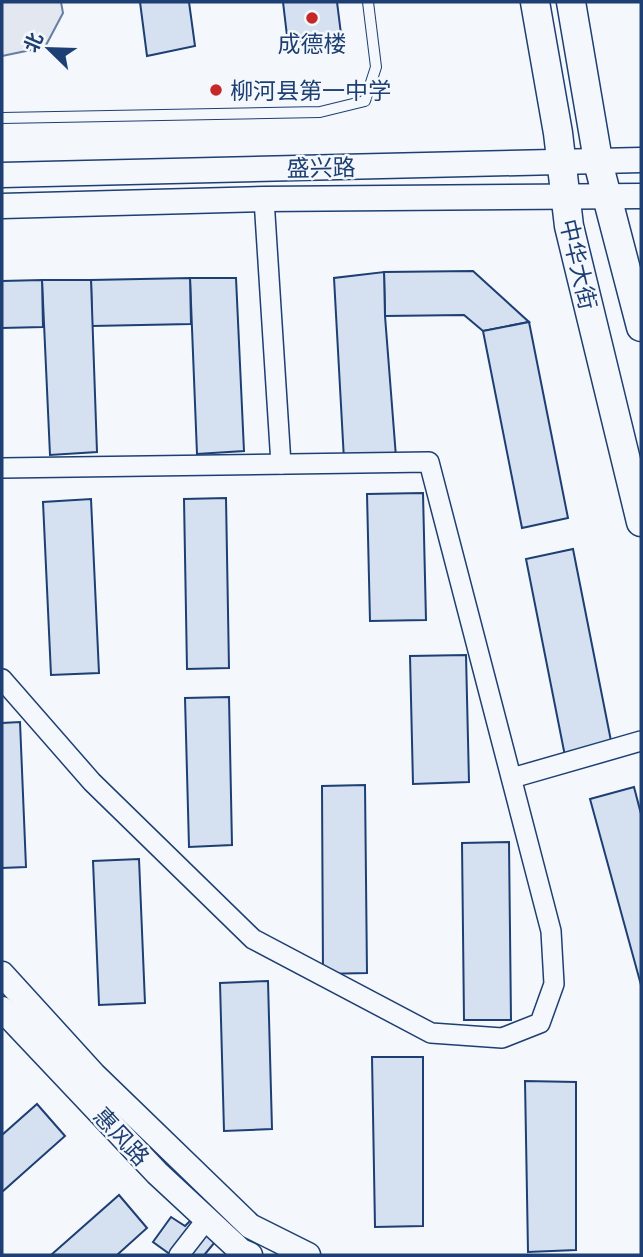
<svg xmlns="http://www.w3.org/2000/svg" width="643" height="1257" font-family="'Exo 2','Noto Sans SC',sans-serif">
<rect width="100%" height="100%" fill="#f4f7fb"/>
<polygon fill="#e3e8f0" stroke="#687fa3" stroke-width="2" points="2,2 61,2 63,13 45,47 2,56"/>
<g fill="#d5e0f0" stroke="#1d3f73" stroke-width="2">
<polygon points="140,2 189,2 195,46 147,56"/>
<polygon points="283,2 337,2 341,34 288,44"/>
<polygon points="473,271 529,322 483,331 464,315 385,316 384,272"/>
<polygon points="384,272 385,316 396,457 344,460 334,278"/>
<polygon points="190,278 236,278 244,451 197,454"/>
<polygon points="190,278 191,324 92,326 91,280"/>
<polygon points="42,280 91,280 97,452 50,455"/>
<polygon points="42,280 43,327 2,328 2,281"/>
<polygon points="529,322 568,518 522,528 483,331"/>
<polygon points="423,493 426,620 370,621 367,494"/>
<polygon points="226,498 229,668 187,669 184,499"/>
<polygon points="91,499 99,673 51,675 43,502"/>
<polygon points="573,549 612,746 565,756 526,559"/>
<polygon points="466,655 469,782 413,784 410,656"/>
<polygon points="229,697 232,845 189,847 185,698"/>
<polygon points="20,722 26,867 2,868 2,723"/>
<polygon points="365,785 367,973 323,974 322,786"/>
<polygon points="634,787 641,814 641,985 590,799"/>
<polygon points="509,842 511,1020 464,1020 462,843"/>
<polygon points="139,859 145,1003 99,1005 93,861"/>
<polygon points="268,981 272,1129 224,1131 220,983"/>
<polygon points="372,1057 423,1057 423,1226 375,1227"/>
<polygon points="525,1081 576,1082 576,1250 528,1252"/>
<polygon points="37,1104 65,1136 2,1192 2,1135"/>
<polygon points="119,1195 147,1228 117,1255 51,1255"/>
<polygon points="171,1217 185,1226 193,1218 220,1236 205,1254 206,1255 171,1255 153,1242"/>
</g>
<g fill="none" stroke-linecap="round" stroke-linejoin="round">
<defs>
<polyline id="service" points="2,118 320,112 365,101 376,67 368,2"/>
<g id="minor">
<polyline points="264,199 281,464"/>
<polyline points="2,468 429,462 551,931 554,984 540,1023 502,1038 431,1033 253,939 92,782 2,679"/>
<polyline points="512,778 641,741"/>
<polyline points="179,1255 207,1219"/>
</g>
<g id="tertiary">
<polyline points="2,175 641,160"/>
<polyline points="2,206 264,199 641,196"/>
<polyline points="2,974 94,1075 250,1226 308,1255"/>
<polyline points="2,1009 157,1173 241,1251 250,1255"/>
</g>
<g id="secondary">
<polyline points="535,2 558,133 569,226 641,522"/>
<polyline points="571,2 599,166 641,327"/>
</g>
</defs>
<use href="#service" stroke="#1d3f73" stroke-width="12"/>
<use href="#minor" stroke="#1d3f73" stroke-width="22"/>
<use href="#tertiary" stroke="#1d3f73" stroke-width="27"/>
<use href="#secondary" stroke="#1d3f73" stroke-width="31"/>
<use href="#service" stroke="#f4f7fb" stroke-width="10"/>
<use href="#minor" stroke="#f4f7fb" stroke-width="19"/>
<use href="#tertiary" stroke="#f4f7fb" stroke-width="24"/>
<use href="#secondary" stroke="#f4f7fb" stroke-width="28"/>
</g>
<g fill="#c62828" stroke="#f4f7fb" stroke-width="2.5">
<circle cx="312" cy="18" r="7"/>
<circle cx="216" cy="90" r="7"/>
</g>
<g text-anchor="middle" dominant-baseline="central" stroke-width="5" stroke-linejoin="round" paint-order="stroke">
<g font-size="23" fill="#1d3f73" stroke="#f4f7fb">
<text x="312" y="43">成德楼</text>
<text x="230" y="90" text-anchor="start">柳河县第一中学</text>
</g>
<g font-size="23" fill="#1d3f73" stroke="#f4f7fb">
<text transform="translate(321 167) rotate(-1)">盛兴路</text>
<text transform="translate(579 264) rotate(77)">中华大街</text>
<text transform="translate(122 1136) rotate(47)">惠风路</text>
</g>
</g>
<rect width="643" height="1257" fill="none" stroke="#1d3f73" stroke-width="7"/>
<g transform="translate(49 49) rotate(293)" stroke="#f4f7fb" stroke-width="5" paint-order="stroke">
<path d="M0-5L12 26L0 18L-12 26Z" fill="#1d3f73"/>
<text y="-10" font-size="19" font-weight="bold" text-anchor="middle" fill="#1d3f73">北</text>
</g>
</svg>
